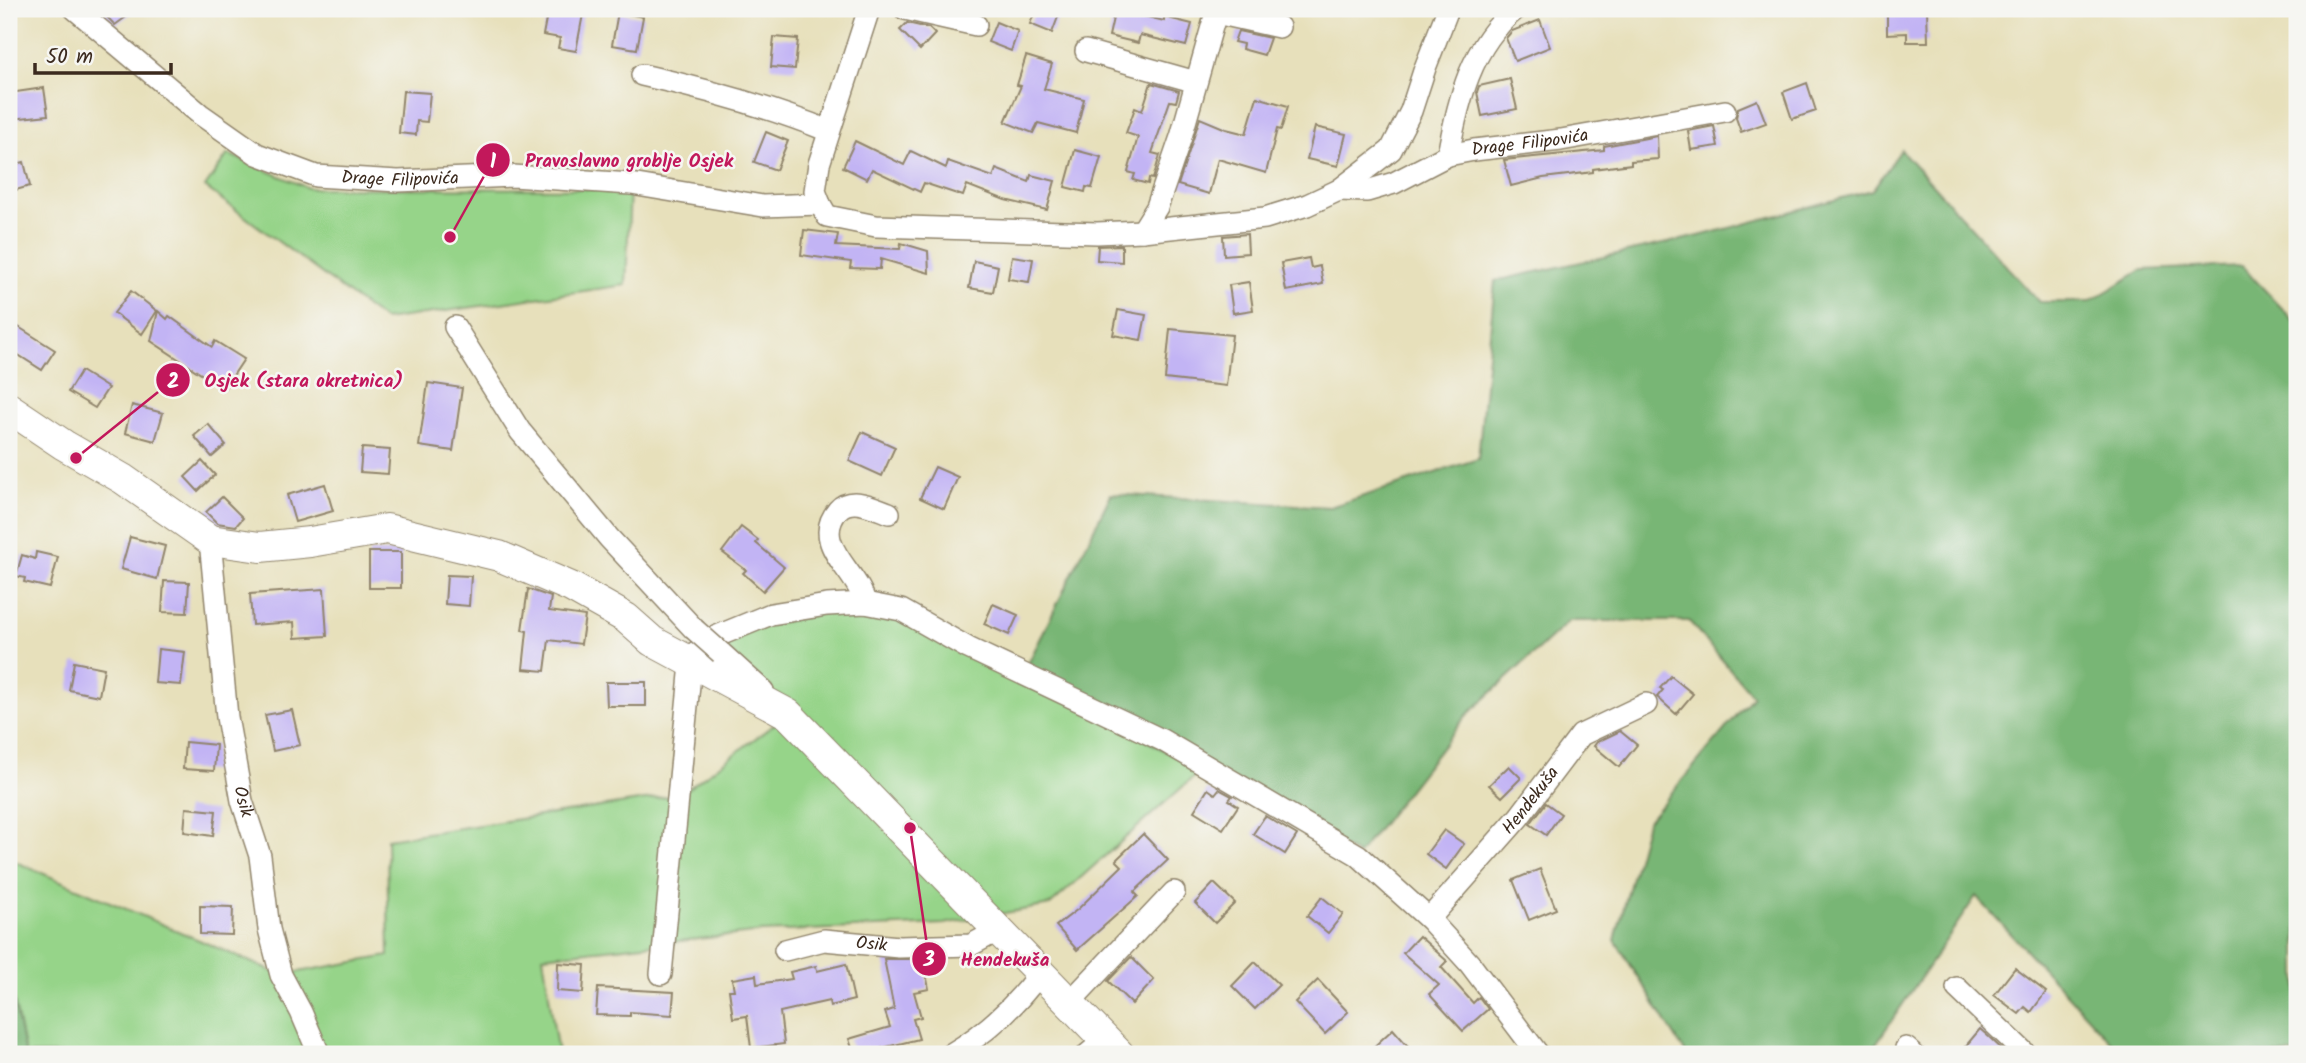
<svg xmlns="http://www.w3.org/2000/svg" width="2306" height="1063" font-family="Kalam,sans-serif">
<rect width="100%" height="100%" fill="#f6f6f2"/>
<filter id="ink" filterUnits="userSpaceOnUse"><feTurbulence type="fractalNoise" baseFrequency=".0143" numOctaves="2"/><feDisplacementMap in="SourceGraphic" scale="14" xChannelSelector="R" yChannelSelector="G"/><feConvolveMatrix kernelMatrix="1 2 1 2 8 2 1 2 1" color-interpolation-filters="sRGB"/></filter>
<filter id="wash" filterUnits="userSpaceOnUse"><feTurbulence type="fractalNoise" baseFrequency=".00686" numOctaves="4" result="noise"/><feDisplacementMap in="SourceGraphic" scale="28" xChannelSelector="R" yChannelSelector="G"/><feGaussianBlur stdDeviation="1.57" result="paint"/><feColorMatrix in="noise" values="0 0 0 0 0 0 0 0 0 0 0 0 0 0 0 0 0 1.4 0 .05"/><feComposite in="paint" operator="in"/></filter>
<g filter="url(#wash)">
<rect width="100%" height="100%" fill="#e7e0bb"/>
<g fill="#96d489" stroke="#687f54" stroke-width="2">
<polygon points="228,154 308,188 630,189 626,285 384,320 205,187"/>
<polygon points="865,603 1206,766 1050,905 944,924 762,932 543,956 558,1054 25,1054 9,977 9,859 281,975 389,956 387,839 679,795 788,714 715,637"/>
</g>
<g fill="#78b675" stroke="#5a704a" stroke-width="2">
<polygon points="1901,150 2039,302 2089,302 2142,270 2242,266 2297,324 2297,1054 2122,1054 1976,896 1869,1054 1686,1054 1615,940 1647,822 1753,696 1689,621 1569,621 1466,716 1358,855 1023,674 1111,494 1330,507 1478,459 1495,281 1699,236 1872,190"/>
<polygon points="9,977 25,1054 9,1054"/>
</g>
<g id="blocks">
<g fill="#c2b4f4">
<polygon points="99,9 137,9 115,25"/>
<polygon points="548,9 584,9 576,51 558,48 560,38 543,35"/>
<polygon points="1036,9 1061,9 1052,33 1030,24"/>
<polygon points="1115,9 1164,21 1164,17 1192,24 1186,46 1140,35 1138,43 1109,36"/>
<polygon points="1927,10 1928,42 1907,42 1907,33 1887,34 1887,12"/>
<polygon points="618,12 643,17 637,49 612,45"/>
<polygon points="1540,20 1550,47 1515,61 1506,38 1512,31"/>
<polygon points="996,22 1018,31 1011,51 988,42"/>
<polygon points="907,23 929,28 935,34 920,50 900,30"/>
<polygon points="1238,31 1270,38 1264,55 1242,49 1243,44 1234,42"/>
<polygon points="774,37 798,39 795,69 771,67"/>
<polygon points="1026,56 1052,64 1044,89 1084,99 1076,133 1038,123 1033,133 1005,122 1021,86 1017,85"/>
<polygon points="1510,79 1517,109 1482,116 1477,92 1479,86"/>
<polygon points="1151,83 1179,91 1176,102 1170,101 1152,153 1160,155 1153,179 1149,178 1148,184 1133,180 1135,174 1128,172 1138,137 1126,133 1135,108 1142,111"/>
<polygon points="1807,83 1816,111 1792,119 1783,92"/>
<polygon points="44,88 48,115 12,119 9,93"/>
<polygon points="403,91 430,93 427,122 417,121 416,135 399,133"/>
<polygon points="1257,97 1288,106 1281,130 1277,129 1266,173 1218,159 1209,194 1178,185 1200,118 1226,129 1246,134"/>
<polygon points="1757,100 1766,123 1741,132 1736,118 1738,108"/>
<polygon points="1714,126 1718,146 1691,150 1688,131"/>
<polygon points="1315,127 1346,134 1338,166 1307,159"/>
<polygon points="766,132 788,141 776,170 754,162"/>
<polygon points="1657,136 1658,159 1631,161 1631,164 1593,169 1593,172 1543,178 1511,186 1504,160 1604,150 1604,146"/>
<polygon points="855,141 904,165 911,151 946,168 948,161 993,177 996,169 1029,182 1031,175 1055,181 1047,210 1005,200 967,185 963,196 924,183 920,192 872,169 867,179 843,167"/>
<polygon points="1075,150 1101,157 1092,188 1086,187 1085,192 1065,187"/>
<polygon points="24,162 30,186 9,192 9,166"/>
<polygon points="804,230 838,234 836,246 900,249 901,243 928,251 929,273 881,259 880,269 850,268 851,262 801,255"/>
<polygon points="1247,234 1248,253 1224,255 1223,236"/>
<polygon points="1122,245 1122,262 1097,260 1098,246"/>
<polygon points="1012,256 1033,259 1029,282 1008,279"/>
<polygon points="1309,258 1311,268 1320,266 1323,284 1286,291 1281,263"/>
<polygon points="974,261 998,266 993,292 969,288"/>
<polygon points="1249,282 1253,310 1233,313 1229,285"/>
<polygon points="131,291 157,311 142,334 114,313"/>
<polygon points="1118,310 1146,315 1141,340 1113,335"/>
<polygon points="158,311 167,319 169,316 212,347 215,341 244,359 224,389 151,341"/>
<polygon points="9,321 55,350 42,370 9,349"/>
<polygon points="1170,329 1232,335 1226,386 1165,379"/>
<polygon points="81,371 108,388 95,408 68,392"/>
<polygon points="428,383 462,388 453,451 419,446"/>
<polygon points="132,405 163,413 155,441 125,433"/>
<polygon points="208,424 226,445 212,457 194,436"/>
<polygon points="862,432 895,447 882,476 849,461"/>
<polygon points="362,448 390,450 388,474 360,472"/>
<polygon points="202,461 215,475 198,491 185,477"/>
<polygon points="935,467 958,477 944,509 920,498"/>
<polygon points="325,484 333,511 295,522 287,495"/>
<polygon points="222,497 243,518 236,526 217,523 206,512"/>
<polygon points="741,527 758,540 756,543 784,567 763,591 743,573 746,570 722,552"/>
<polygon points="130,537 165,546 157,579 121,569"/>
<polygon points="36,552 58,557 50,588 24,582 25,578 16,576 22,555 35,559"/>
<rect x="369" y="552" width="32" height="36"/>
<polygon points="447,575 471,576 469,606 445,604"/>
<polygon points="164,581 189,582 187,613 162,612"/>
<polygon points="324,589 327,636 295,638 294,622 252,625 250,594"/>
<polygon points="528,589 551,597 549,611 585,616 581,644 549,640 545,671 523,669 527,631 522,630"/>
<polygon points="993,604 1018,615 1009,635 984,624"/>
<polygon points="158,649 185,652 181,685 155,683"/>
<polygon points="74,662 104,668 99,696 69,690"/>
<polygon points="1671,676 1693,694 1676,714 1657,697 1663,690 1660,688"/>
<polygon points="606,682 646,682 646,706 607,706"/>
<polygon points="292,710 300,745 273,751 265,715"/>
<polygon points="1620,731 1637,745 1619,767 1594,746 1597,742"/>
<polygon points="185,742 216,745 214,771 183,769"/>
<polygon points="1509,766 1521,778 1502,797 1489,785"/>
<polygon points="1208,789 1215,794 1219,789 1232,796 1229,800 1238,806 1223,829 1194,811"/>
<polygon points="1546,803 1561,814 1546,835 1530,824"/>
<polygon points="186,808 216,811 213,836 184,832"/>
<polygon points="1265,816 1297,835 1285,854 1253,834"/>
<polygon points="1444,830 1464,844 1446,869 1426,854"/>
<polygon points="1143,834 1168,860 1134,892 1138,896 1077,950 1056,926 1078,909 1122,866 1116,860"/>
<polygon points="1540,869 1556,909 1529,920 1513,880"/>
<polygon points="1214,883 1235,903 1215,923 1195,903"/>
<polygon points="1322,897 1343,914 1328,933 1307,916"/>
<polygon points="200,906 233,907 232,935 200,934"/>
<polygon points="1419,936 1447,961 1441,967 1473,1003 1479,997 1488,1009 1463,1031 1429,994 1439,985 1403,953"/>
<polygon points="1131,957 1154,980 1132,1004 1108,981"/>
<polygon points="884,959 923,959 929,989 914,992 921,1017 913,1019 919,1039 882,1048 884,1054 854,1054 849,1039 890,1027 885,1012 894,1009"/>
<polygon points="1255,962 1279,985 1255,1009 1232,986"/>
<polygon points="558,963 585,965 583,993 557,991"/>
<polygon points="846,964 854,1000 830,1006 829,1001 780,1012 784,1044 751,1048 747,1016 733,1018 729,990 734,990 732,979 756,975 757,984 792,979 790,972 816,966 817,971"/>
<polygon points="2015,968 2046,992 2031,1012 2025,1007 2019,1014 1994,995"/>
<polygon points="1318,980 1348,1012 1325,1034 1295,1002"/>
<polygon points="598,988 674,992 672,1015 630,1012 630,1016 596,1015"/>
<polygon points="1393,1029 1408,1046 1398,1054 1366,1054"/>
<polygon points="1980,1029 1989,1037 2007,1054 1959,1054"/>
</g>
</g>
</g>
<g filter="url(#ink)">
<use href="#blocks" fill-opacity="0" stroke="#91856c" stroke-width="2"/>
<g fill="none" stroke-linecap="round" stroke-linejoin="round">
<defs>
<g id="street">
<path id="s1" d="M 75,9 L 200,114 L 257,154 L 316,176 L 398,181 L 513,176 L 631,184 L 763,206 L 820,204"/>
<polyline points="869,9 819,164 815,191 820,204 827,216 876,226 1097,233 1142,231 1265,218 1307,205 1339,190 1391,150 1411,111 1425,68 1448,9"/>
<polyline points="905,9 976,25"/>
<polyline points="1216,13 1279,27"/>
<polyline points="1086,51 1196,82"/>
<path d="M 642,75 C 705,89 769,107 829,131"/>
<path d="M 1448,155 C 1458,101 1471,45 1516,9"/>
<path id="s2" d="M 1339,190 L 1367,191 L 1394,183 L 1448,155 L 1474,150 L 1561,140 L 1725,111"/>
<polyline points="1142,231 1157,207 1181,137 1217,9"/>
<polyline points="455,327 520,431 609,538 694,629"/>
<path id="s3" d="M 210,540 L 227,717 L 242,801 L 260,856 L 269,929 L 281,975 L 301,1012 L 319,1054"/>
<path d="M 865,603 C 859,572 809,544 838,510 C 851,495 875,508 889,513"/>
<polyline points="695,653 715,637 771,614 827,605 865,603 901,610 968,648 1162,740 1358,855 1429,919 1470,964 1538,1054"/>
<polyline points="721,653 763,691"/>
<path id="s4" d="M 1429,919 L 1519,817 L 1581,735 L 1646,704"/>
<path id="s5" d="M 785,950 L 824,940 L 899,947 L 971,945 L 997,931"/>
<polyline points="661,974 691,664"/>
<polyline points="1957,988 2026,1054"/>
<polyline points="1069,1003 1174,892"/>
<polyline points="1906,1048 1913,1054"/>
<path d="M 951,1054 C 985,1034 1016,1005 1039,974"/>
<polyline points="1088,1054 1105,1040"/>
</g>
<polyline id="secondary" points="9,408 64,445 123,479 210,540 260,547 310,542 387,529 499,556 571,587 626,618 652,641 788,714 1119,1054"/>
</defs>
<use href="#street" stroke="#91856c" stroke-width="24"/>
<use href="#secondary" stroke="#91856c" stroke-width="32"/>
<use href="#street" stroke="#fff" stroke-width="21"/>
<use href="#secondary" stroke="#fff" stroke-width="30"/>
<defs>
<polyline id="street-bridge" points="694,629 721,653"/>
</defs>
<use href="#street-bridge" stroke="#91856c" stroke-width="24" stroke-linecap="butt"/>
<use href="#street-bridge" stroke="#fff" stroke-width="21"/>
</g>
</g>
<g text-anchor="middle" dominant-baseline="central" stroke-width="5" stroke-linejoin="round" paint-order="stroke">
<g font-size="18" fill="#3b2a1e" stroke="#f6f6f2">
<text stroke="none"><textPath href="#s2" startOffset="200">Drage Filipovića</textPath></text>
<text stroke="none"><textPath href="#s1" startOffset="380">Drage Filipovića</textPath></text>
<text stroke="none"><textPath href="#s4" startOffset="156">Hendekuša</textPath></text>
<text stroke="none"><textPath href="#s3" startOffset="264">Osik</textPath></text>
<text stroke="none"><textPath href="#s5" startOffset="88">Osik</textPath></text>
</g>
</g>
<path fill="none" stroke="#c2185b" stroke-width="2.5" d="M450 237L493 160M76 458L173 380M910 828L929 959"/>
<g fill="#c2185b" stroke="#f6f6f2" stroke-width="2.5">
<circle cx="450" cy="237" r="7"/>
<circle cx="76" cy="458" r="7"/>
<circle cx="910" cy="828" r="7"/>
<circle cx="493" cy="160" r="18"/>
<circle cx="173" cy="380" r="18"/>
<circle cx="929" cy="959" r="18"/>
</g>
<g font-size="21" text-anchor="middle" font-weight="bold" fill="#fff">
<text x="493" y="168">1</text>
<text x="173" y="388">2</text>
<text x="929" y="966">3</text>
</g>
<g font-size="19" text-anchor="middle" font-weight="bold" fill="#c2185b" stroke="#f6f6f2" stroke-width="5" stroke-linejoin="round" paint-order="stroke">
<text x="629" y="167">Pravoslavno groblje Osjek</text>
<text x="304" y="387">Osjek (stara okretnica)</text>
<text x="1005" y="966">Hendekuša</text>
</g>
<rect width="2306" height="1063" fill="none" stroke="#f6f6f2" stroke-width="35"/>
<path d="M35 63v10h136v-10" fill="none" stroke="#3b2a1e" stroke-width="3.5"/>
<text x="46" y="63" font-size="21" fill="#3b2a1e" stroke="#f6f6f2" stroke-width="5" paint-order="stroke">50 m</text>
</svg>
